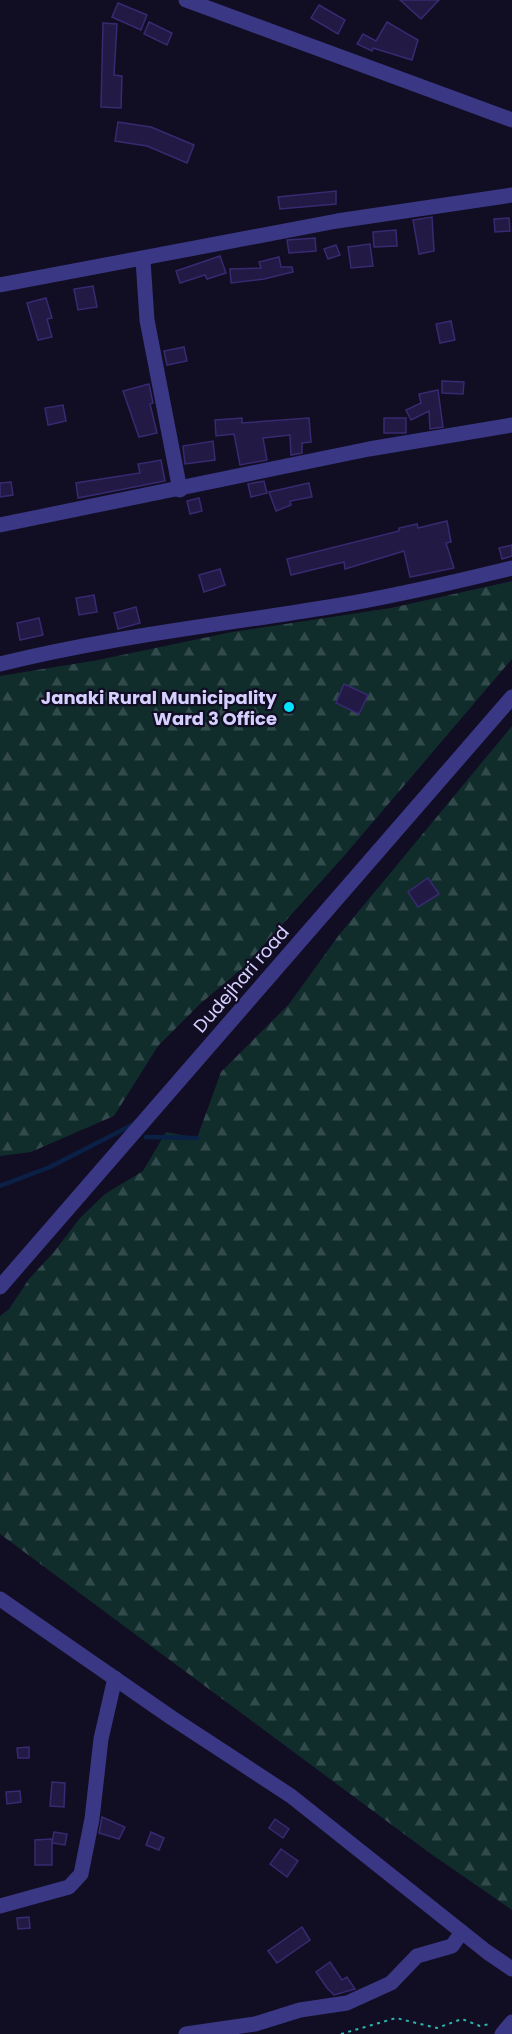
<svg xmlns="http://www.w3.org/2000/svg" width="512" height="2034" font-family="Poppins,sans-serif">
<defs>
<pattern id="forest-firs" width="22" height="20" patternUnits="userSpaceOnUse" patternTransform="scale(1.5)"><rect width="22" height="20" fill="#102d2c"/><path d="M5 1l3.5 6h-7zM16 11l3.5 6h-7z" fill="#324a4c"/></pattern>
</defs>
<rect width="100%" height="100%" fill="#110d23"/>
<g fill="url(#forest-firs)">
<polygon points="512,581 512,659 344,856 244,967 200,1004 158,1046 114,1116 31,1152 0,1156 0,676 98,660 232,632 391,608"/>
<polygon points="512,726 512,1910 431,1854 0,1534 0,1316 9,1309 29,1279 54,1252 80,1218 105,1194 143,1171 166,1132 197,1138 221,1072 289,1004 339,935"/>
</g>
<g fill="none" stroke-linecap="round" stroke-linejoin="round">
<g stroke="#0a2045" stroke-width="4.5">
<polyline points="146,1137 197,1138"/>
<polyline points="0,1186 50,1167 132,1125"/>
</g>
</g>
<g fill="#221945" stroke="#382a71" stroke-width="1.5">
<polygon points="400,0 439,0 421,19"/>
<polygon points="118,3 147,15 141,30 112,17"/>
<polygon points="319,5 345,20 338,34 311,18"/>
<polygon points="149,22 172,33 167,45 144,34"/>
<polygon points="387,22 418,40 412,60 373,48 372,51 357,44 363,34 376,41"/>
<polygon points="103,23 117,24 114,75 122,76 121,108 101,107"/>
<polygon points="118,122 151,127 194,145 187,163 147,146 115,141"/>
<polygon points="336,191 336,204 280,209 278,197"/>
<polygon points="432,217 434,251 419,254 413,220"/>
<polygon points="509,218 510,231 495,232 494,219"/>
<polygon points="396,230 397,246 374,247 373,232"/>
<polygon points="315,238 316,251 289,253 287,240"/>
<polygon points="370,244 373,266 351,268 348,247"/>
<polygon points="336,245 340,255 328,259 324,249"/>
<polygon points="220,256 226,273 207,279 205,275 180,283 176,271"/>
<polygon points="279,257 281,267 292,267 293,272 264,279 231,283 230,269 261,268 259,262"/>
<polygon points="93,286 97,307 78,310 74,289"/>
<polygon points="46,298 52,318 47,319 52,337 38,340 27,303"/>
<polygon points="451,321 455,340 440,343 436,324"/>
<polygon points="184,347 187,361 167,365 164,351"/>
<polygon points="442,381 464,382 463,394 442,393"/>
<polygon points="149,384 153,403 150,404 157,433 139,437 123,391"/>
<polygon points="438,390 443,427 430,429 429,411 411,420 406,410 421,403 419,394"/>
<polygon points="63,405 66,421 48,425 45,408"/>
<polygon points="242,418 242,423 309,418 311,442 302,443 302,453 291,455 290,435 263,438 267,460 240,465 234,434 216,436 215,420"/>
<rect x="384" y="418" width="22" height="15"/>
<polygon points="213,441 215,460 185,464 183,446"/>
<polygon points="161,460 165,481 78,498 76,483 140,473 138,464"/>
<polygon points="264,481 267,493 251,497 248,484"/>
<polygon points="11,482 13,495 0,497 0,483"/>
<polygon points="309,483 312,497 290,501 291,505 276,511 269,492"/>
<polygon points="199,498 202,511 190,514 187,501"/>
<polygon points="447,521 451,542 446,543 454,568 410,577 404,551 345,569 344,562 291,575 287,559 399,531 399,528 417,524 418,528"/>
<polygon points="512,545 512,556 502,559 499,548"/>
<polygon points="220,569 225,585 204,592 199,575"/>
<polygon points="94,595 97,612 79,615 76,598"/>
<polygon points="136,607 140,623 118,629 114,613"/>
<polygon points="39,618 43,635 20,640 17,623"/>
<polygon points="344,684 368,695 359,714 336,703"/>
<polygon points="428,878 439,894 418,907 408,892"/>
<polygon points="29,1747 29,1758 18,1758 17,1748"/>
<polygon points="52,1782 65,1783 64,1807 50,1806"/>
<polygon points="20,1791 21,1802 7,1804 6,1792"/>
<polygon points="102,1817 125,1827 119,1839 99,1833"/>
<polygon points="275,1819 289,1829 283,1838 269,1828"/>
<polygon points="54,1832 67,1834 65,1845 52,1843"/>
<polygon points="151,1832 164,1838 159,1850 146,1845"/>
<polygon points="52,1839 52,1865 35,1865 35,1840"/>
<polygon points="281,1849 298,1861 287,1877 270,1864"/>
<polygon points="29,1917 30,1928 18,1929 17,1918"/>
<polygon points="302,1927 310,1940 277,1963 268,1951"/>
<polygon points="330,1962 342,1980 347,1977 355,1989 334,1995 327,1988 316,1972"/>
</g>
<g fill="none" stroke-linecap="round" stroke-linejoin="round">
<polyline stroke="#2bb7ae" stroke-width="2" stroke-dasharray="3 4.5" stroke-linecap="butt" points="341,2034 396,2018 437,2028 462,2019 480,2026 490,2024"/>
<g stroke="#3a3784" stroke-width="15">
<polyline points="186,0 512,120"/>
<polyline points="143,260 147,320 180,490"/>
<polyline points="0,285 337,221 512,195"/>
<polyline points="0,525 369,449 512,425"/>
<path d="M 0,664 C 108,637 219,625 329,607 C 391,597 451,583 512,568"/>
<polyline points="0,1287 512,697"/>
<polyline points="0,1599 172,1718 291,1796 487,1952 512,1969"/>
<polyline points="0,1906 69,1887 81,1874 92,1819 101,1739 115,1678"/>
<polyline points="186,2034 255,2024 300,2010 347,2003 391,1983 417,1956 452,1946 462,1932"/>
<polyline points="502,2034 512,2022"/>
</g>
</g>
<circle fill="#00e3fb" stroke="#110d23" stroke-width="2" cx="289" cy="707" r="6"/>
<g text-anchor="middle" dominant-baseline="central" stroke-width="4.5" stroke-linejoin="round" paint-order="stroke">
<g font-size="18" font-weight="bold" fill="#d5d0ff" stroke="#110d23" text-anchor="end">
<text x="277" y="697">Janaki Rural Municipality<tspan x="277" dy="21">Ward 3 Office</tspan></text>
</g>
<g font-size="18" fill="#d5d0ff" stroke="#110d23">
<text transform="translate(241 979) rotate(-49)">Dudejhari road</text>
</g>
</g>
</svg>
